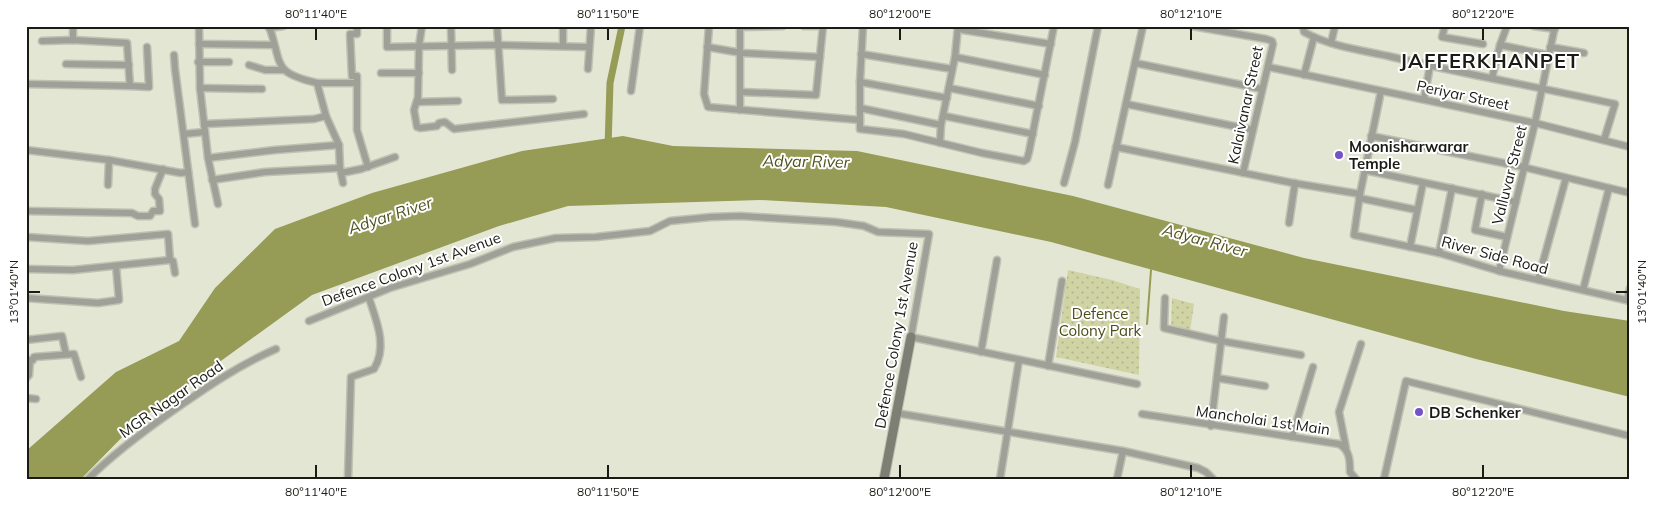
<svg xmlns="http://www.w3.org/2000/svg" width="1656" height="505" font-family="Mulish,sans-serif">
<defs>
<pattern id="grass-dots" width="8" height="8" patternUnits="userSpaceOnUse" patternTransform="scale(1.25)"><rect width="8" height="8" fill="#d0d4a4"/><path d="M2 2h.1M6 6h.1" fill="none" stroke="#b2b58c" stroke-width="1.8" stroke-linecap="round"/></pattern>
</defs>
<rect width="100%" height="100%" fill="#e4e6d4"/>
<g fill="url(#grass-dots)">
<polygon points="1068,270 1112,280 1140,289 1139,375 1056,357"/>
<polygon points="1172,298 1194,304 1190,331 1171,325"/>
</g>
<polygon fill="#969b56" points="623,136 673,146 857,151 1073,196 1304,258 1564,311 1630,321 1630,397 1476,359 1051,242 886,207 760,200 568,206 499,226 312,295 138,421 81,479 26,479 26,451 116,372 179,341 215,288 275,229 372,193 522,151"/>
<g fill="none" stroke-linecap="round" stroke-linejoin="round">
<polyline stroke="#969b56" stroke-width="2" points="1147,324 1151,270"/>
<polyline stroke="#969b56" stroke-width="7" points="608,147 610,83 622,26"/>
<defs>
<g id="street">
<polyline points="199,26 200,88 208,158 218,204"/>
<path d="M 269,26 C 283,65 271,72 317,83 L 326,116 L 339,145 L 340,168 L 343,183"/>
<polyline points="357,26 357,34 350,34 352,76 357,76 357,130 368,167"/>
<polyline points="387,26 387,47 497,45 588,47"/>
<polyline points="422,26 419,46 418,97 414,110 417,127 420,128 437,126 439,123 445,122 454,129 584,114"/>
<polyline points="451,26 452,70"/>
<polyline points="497,26 502,100 553,99"/>
<polyline points="563,26 563,46"/>
<polyline points="709,26 704,94 708,107 860,120"/>
<polyline points="804,26 823,26"/>
<polyline points="863,26 860,82 860,129 904,134 982,153 1024,161 1027,159 1029,152 1054,26"/>
<polyline points="958,26 963,30 1051,44"/>
<polyline points="1192,26 1266,39 1272,41 1273,44 1243,173"/>
<path d="M 1303,26 L 1304,32 C 1329,46 1360,50 1388,56 C 1463,74 1539,87 1615,104 L 1604,140"/>
<polyline points="1445,26 1442,37 1483,44"/>
<polyline points="1534,26 1555,29"/>
<polyline points="740,27 783,26"/>
<polyline points="269,28 283,26"/>
<polyline points="73,40 73,26"/>
<polyline points="42,41 73,40 127,43 130,86 149,87 147,47"/>
<polyline points="1331,43 1335,26"/>
<polyline points="199,44 274,45"/>
<polyline points="1500,45 1548,55"/>
<polyline points="707,47 742,53 820,57"/>
<polyline points="1550,47 1584,53"/>
<polyline points="861,54 952,69"/>
<polyline points="174,55 175,69 195,224"/>
<polyline points="955,57 1045,75"/>
<polyline points="198,62 229,62"/>
<polyline points="1135,63 1262,89"/>
<polyline points="66,64 129,65"/>
<polyline points="249,65 265,70 283,70"/>
<polyline points="1268,67 1535,123 1630,147"/>
<polyline points="588,69 591,26"/>
<polyline points="381,73 419,73"/>
<polyline points="1304,75 1314,37"/>
<polyline points="1492,78 1500,45 1507,26"/>
<polyline points="860,82 947,98"/>
<polyline points="317,83 357,83"/>
<polyline points="26,84 130,86"/>
<polyline points="200,88 262,89"/>
<polyline points="949,88 1039,106"/>
<polyline points="631,91 640,26"/>
<polyline points="1381,91 1360,194 1354,235 1439,253 1499,271 1630,301"/>
<polyline points="741,92 816,95 823,26"/>
<polyline points="1424,99 1430,66"/>
<polyline points="417,102 458,101"/>
<polyline points="1126,104 1253,130"/>
<polyline points="860,108 941,125"/>
<polyline points="740,110 740,26"/>
<polyline points="944,116 1033,134"/>
<polyline points="204,124 314,119 326,116"/>
<polyline points="184,134 205,132"/>
<polyline points="1371,136 1523,167 1630,193"/>
<polyline points="940,143 941,125 955,57 958,26"/>
<polyline points="1116,147 1293,183 1360,194"/>
<polyline points="26,150 109,160 181,173 188,172"/>
<polyline points="208,158 275,150 339,145"/>
<polyline points="1364,170 1516,202"/>
<polyline points="341,173 361,169 395,157"/>
<polyline points="212,180 265,172 340,168"/>
<polyline points="1064,183 1075,142 1098,26"/>
<polyline points="108,185 109,160"/>
<polyline points="1108,185 1143,26"/>
<polyline points="1482,194 1475,230 1507,237"/>
<polyline points="1359,198 1417,210"/>
<polyline points="26,211 132,213 138,216 150,216 153,211 160,211 159,199 155,194 155,189 163,169"/>
<polyline points="1289,223 1295,183"/>
<polyline points="26,237 88,241 168,234 170,260"/>
<polyline points="1410,247 1423,183"/>
<polyline points="1439,253 1452,188"/>
<polyline points="26,269 73,270 170,260 173,261 175,273"/>
<polyline points="1499,271 1535,123 1555,26"/>
<polyline points="1538,280 1566,178"/>
<polyline points="1583,290 1609,188"/>
<polyline points="26,298 98,303 119,300 116,266"/>
<polyline points="1165,298 1164,328 1221,341 1301,355"/>
<polyline points="1627,300 1630,288"/>
<polyline points="309,321 390,288 470,264 513,247 556,238 596,237 650,231 670,221 711,217 740,216 836,222 864,226 878,232 929,234 911,337 1137,384"/>
<polyline points="26,340 62,336 66,354"/>
<polyline points="981,352 997,260"/>
<polyline points="26,360 33,360 34,357 74,354 81,377"/>
<polyline points="1048,366 1062,281"/>
<polyline points="26,378 29,375 30,360"/>
<polyline points="1217,378 1265,386"/>
<polyline points="26,398 36,399"/>
<polyline points="896,413 1123,451 1198,468 1206,472 1213,479"/>
<path d="M 1142,414 L 1339,444 C 1350,450 1350,461 1350,472 L 1356,479"/>
<polyline points="1211,426 1224,317"/>
<polyline points="1292,437 1313,367"/>
<polyline points="1346,448 1339,412 1361,344"/>
<path d="M 88,479 C 114,453 144,431 174,410 C 207,387 239,365 276,349"/>
<path d="M 348,479 L 351,377 L 374,369 C 388,346 376,320 369,298"/>
<polyline points="1000,479 1019,360"/>
<polyline points="1117,479 1123,451"/>
<polyline points="1384,479 1406,381 1630,436"/>
</g>
<polyline id="secondary" points="884,479 911,337"/>
</defs>
<use href="#street" stroke="#c0c1b2" stroke-width="9"/>
<use href="#secondary" stroke="#c0c1b2" stroke-width="11"/>
<use href="#street" stroke="#9fa098" stroke-width="6"/>
<use href="#secondary" stroke="#7d7f74" stroke-width="9"/>
</g>
<path fill="none" stroke="#1b1b15" stroke-width="2" d="M 316,28 L 316,40M 608,28 L 608,40M 900,28 L 900,40M 1191,28 L 1191,40M 1483,28 L 1483,40M 28,292 L 40,292M 1616,292 L 1628,292M 316,465 L 316,478M 608,465 L 608,478M 900,465 L 900,478M 1191,465 L 1191,478M 1483,465 L 1483,478"/>
<g fill="#7551ca" stroke="#fff" stroke-width="2">
<circle cx="1339" cy="155" r="5"/>
<circle cx="1419" cy="412" r="5"/>
</g>
<g text-anchor="middle" dominant-baseline="central" stroke-width="4" stroke-linejoin="round" paint-order="stroke">
<g font-size="15" fill="#1b1b15" stroke="#fff">
<text transform="translate(1463 95) rotate(12)">Periyar Street</text>
<text transform="translate(1245 105) rotate(-78)">Kalaivanar Street</text>
<text transform="translate(1509 175) rotate(-76)">Valluvar Street</text>
<text transform="translate(1495 255) rotate(15)">River Side Road</text>
<text transform="translate(411 269) rotate(-20)">Defence Colony 1st Avenue</text>
<text transform="translate(896 335) rotate(-80)">Defence Colony 1st Avenue</text>
<text transform="translate(171 399) rotate(-35)">MGR Nagar Road</text>
<text transform="translate(1263 420) rotate(8)">Mancholai 1st Main</text>
</g>
<g font-size="15" font-weight="bold" fill="#1b1b15" stroke="#fff" text-anchor="start">
<text x="1349" y="146">Moonisharwarar<tspan x="1349" dy="17">Temple</tspan></text>
<text x="1429" y="412">DB Schenker</text>
</g>
<g font-size="15" fill="#4a4d19" stroke="#fff">
<text x="1100" y="313">Defence<tspan x="1100" dy="17">Colony Park</tspan></text>
</g>
<g font-size="16" font-style="italic" fill="#505320" stroke="#fff">
<text transform="translate(806 161) rotate(1)">Adyar River</text>
<text transform="translate(390 215) rotate(-18)">Adyar River</text>
<text transform="translate(1205 240) rotate(15)">Adyar River</text>
</g>
<g font-size="20" font-weight="bold" letter-spacing="1" fill="#1b1b15" stroke="#fff">
<text x="1490" y="60">JAFFERKHANPET</text>
</g>
</g>
<rect width="1656" height="505" fill="none" stroke="#ffffff" stroke-width="55"/>
<rect x="28" y="28" width="1600" height="450" fill="none" stroke="#1b1b15" stroke-width="2"/>
<g font-size="12" text-anchor="middle" fill="#1b1b15">
<text x="316" y="18">80°11'40"E</text>
<text x="608" y="18">80°11'50"E</text>
<text x="900" y="18">80°12'00"E</text>
<text x="1191" y="18">80°12'10"E</text>
<text x="1483" y="18">80°12'20"E</text>
<text transform="translate(14 292) rotate(-90)" y="4">13°01'40"N</text>
<text transform="translate(1642 292) rotate(-90)" y="4">13°01'40"N</text>
<text x="316" y="496">80°11'40"E</text>
<text x="608" y="496">80°11'50"E</text>
<text x="900" y="496">80°12'00"E</text>
<text x="1191" y="496">80°12'10"E</text>
<text x="1483" y="496">80°12'20"E</text>
</g>
</svg>
